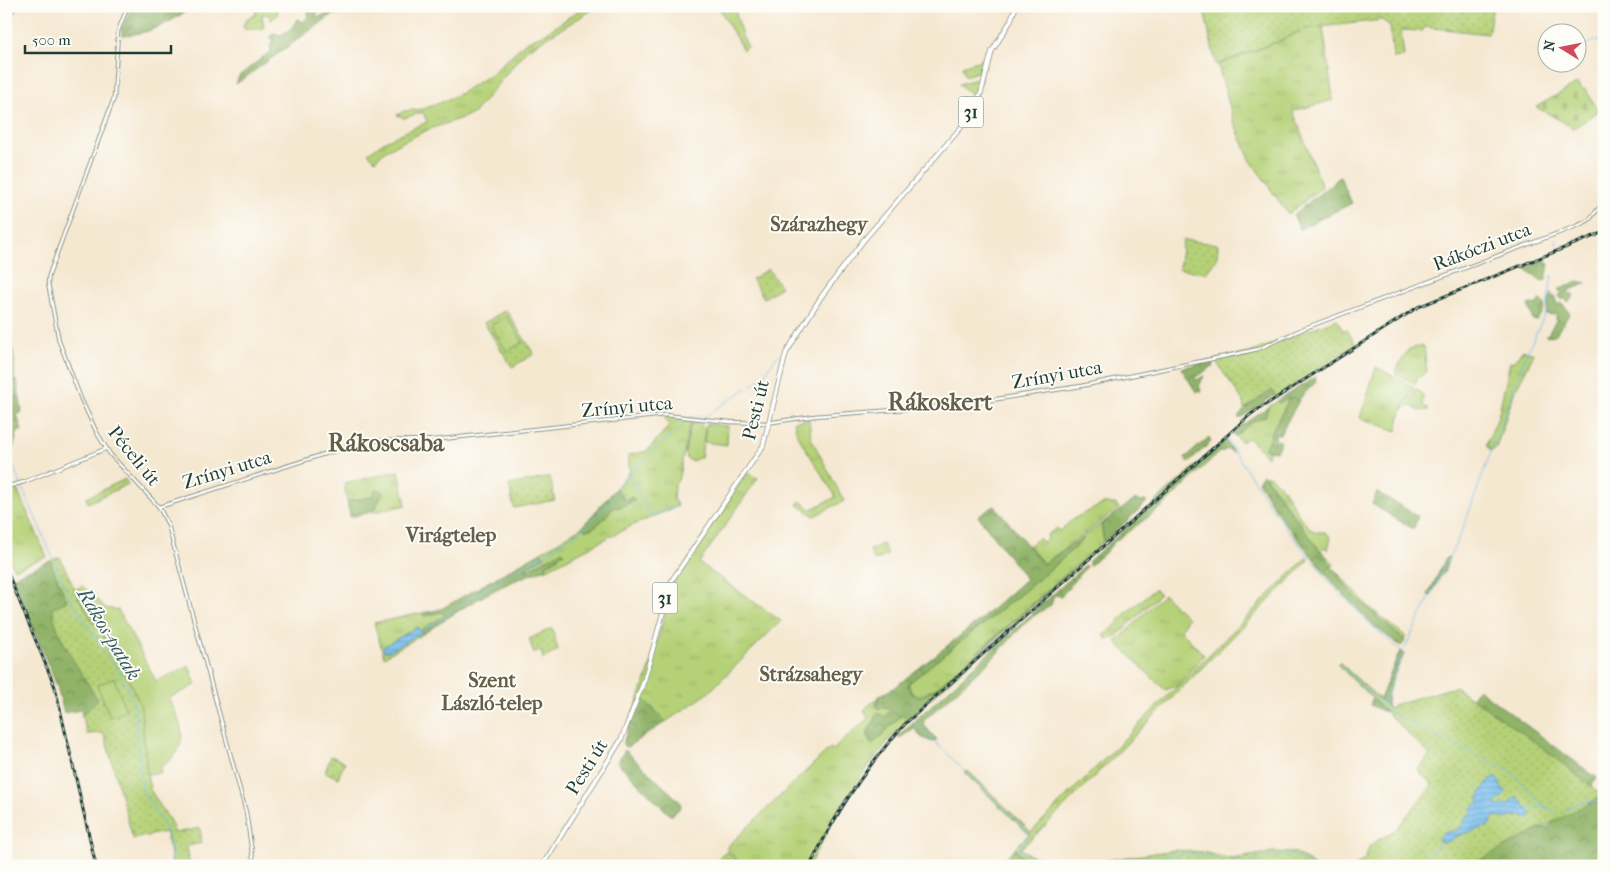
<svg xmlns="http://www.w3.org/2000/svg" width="1610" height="872" font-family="'IM FELL French Canon',serif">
<defs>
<pattern id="grass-tufts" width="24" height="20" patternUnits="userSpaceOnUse" patternTransform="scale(1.25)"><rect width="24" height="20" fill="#b5d177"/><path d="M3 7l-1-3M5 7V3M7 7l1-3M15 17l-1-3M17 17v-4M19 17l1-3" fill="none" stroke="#9bb468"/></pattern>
<pattern id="forest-crowns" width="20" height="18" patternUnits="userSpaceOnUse" patternTransform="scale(1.25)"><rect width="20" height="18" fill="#90b368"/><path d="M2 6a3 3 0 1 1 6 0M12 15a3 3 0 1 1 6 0" fill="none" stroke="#759356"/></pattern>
<pattern id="cemetery-stones" width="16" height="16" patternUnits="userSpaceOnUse" patternTransform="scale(1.25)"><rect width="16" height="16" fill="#b5d177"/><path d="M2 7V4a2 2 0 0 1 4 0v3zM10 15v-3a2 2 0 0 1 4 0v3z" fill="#9bb468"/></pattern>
<pattern id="park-dots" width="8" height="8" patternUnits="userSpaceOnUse" patternTransform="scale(1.25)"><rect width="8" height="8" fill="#b5d177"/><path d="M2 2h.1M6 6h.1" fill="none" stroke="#9bb468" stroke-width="1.8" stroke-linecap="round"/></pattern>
<pattern id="water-rules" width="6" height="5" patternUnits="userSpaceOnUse" patternTransform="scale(1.25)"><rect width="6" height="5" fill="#77beee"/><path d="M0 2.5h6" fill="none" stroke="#619cc2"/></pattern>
</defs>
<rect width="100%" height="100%" fill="#fdfcf7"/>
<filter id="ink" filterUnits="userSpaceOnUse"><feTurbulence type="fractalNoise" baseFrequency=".02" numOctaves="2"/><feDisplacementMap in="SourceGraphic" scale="10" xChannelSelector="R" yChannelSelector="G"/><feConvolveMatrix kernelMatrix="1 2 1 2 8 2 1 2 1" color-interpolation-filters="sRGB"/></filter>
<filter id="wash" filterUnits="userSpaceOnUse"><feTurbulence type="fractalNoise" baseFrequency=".0096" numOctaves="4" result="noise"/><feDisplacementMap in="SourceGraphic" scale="20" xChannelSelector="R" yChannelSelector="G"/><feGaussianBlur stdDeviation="1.12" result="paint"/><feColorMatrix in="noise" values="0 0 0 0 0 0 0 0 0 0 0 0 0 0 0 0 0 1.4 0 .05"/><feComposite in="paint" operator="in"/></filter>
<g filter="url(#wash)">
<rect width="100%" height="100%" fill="#f5e8d1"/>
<g fill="url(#grass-tufts)" stroke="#6a8756">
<polygon points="255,6 278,6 277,15 271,20 269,15 262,14 264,26 262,29 244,29 243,25 249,17 256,15"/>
<polygon points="585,6 599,6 526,50 473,114 427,130 386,150 375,160 368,153 385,141 427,122 423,112 404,118 397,115 404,111 423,109 440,103 461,93 491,74 526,42 546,33"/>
<polygon points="718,6 734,6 742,36 748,46 743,50"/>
<polygon points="1323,26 1333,100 1293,111 1322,187 1288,214 1251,161 1235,125 1218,65 1282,40 1303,29"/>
<polygon points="983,59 980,71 965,76 962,66"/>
<polygon points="982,77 975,98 959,84"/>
<polygon points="1424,346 1427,372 1417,378 1416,384 1397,375 1395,371 1409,349"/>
<polygon points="1523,350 1534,354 1514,393 1496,448 1491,451 1486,445 1498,417 1510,362 1514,361"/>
<polygon points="1376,367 1414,387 1409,397 1403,403 1397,431 1360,418"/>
<polygon points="1416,388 1423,395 1423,405 1429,410 1419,411 1410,405 1403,410 1405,401 1412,397"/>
<path d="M 1288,396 C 1288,404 1281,414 1275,424 C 1271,431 1270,441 1264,449 L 1270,450 L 1267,457 L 1248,438 L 1241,442 L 1235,436 L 1253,421 L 1264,417 L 1268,407 Z"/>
<polygon points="664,416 693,419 693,423 690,424 678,481 674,485 673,499 678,506 629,527 547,569 546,565 558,559 545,559 527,571 525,568 543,556 541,552 582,527 585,530 598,524 614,507 619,507 634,501 624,501 616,488 630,471 628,455 647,451 669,426"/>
<polygon points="809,419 811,438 844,501 814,516 797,504 800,501 811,509 836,497 797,435 794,421"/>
<polygon points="399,471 406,505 350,517 350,515 375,509 378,504 372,497 347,501 344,483"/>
<polygon points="747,473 758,478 699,563 781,621 707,694 664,723 664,719 643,698 637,703 647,677 674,581"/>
<polygon points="1265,476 1270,476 1283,488 1300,517 1311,529 1316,532 1325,532 1331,537 1328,550 1324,547 1321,550 1334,564 1332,567"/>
<polygon points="16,487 47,557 14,569 6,551 6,491"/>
<polygon points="1103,504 1116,504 1119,508 1044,564 1029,546 1039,538 1043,542 1048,539 1047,535 1057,528 1060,531 1073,519"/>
<polygon points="1101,524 1104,542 1092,552 936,688 919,697 912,693 908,684 964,638 982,626 1083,540 1082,538"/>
<polygon points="1307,557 1309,560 1047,824 1020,849 1036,858 1089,863 1172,853 1211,866 1007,866 1022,858 1015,848 1029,834 965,773 968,771 1031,832"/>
<polygon points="1334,569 1369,607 1405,636 1405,639 1402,639 1353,595 1334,571"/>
<polygon points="1155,589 1160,594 1115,638 1106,639 1106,636 1103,635 1111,630 1126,613"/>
<polygon points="1164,594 1188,618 1180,630 1204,655 1176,686 1165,690 1116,642"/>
<polygon points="441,612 447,615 422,630 423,634 384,657 374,623 422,613 425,616"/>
<path d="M 879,696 L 876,704 L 878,708 L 888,707 L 891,709 L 885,717 L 871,724 L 867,735 L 870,743 L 872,745 L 902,715 L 908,719 C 866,764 836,811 809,866 L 743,866 L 726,848 L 830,748 L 833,750 L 868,718 L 864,710 Z"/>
</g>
<g fill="url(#forest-crowns)" stroke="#58784e">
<polygon points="6,6 17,6 6,39"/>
<path d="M 132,6 L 192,6 C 173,22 148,35 123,35 L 121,30 Z"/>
<polygon points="309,6 322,6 316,14 319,17 342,6 354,6 329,17 236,84 239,76 271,51 270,46 274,39 270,38 273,33 281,35 292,28 297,19 303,22 308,17"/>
<polygon points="1340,177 1352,203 1300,229 1293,215"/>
<polygon points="1546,260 1549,264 1546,280 1540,281 1525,268"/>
<polygon points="1578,281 1587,283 1568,291 1570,295 1573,294 1573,298 1568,302 1565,299 1561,299 1559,295 1563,293 1558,290"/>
<polygon points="1551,293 1553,297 1556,297 1557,305 1562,303 1570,313 1556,334 1546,337 1556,321 1556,313 1553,315 1546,314"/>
<polygon points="6,295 14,360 14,381 17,381 22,412 17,415 22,430 17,433 9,463 12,483 6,483"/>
<polygon points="1540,299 1545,304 1544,310 1536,321 1533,320 1528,305 1537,304"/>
<polygon points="1212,361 1213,366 1194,378 1197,380 1204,376 1199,385 1201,391 1196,392 1181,368"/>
<polygon points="1315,377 1316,382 1301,397 1280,434 1274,435 1276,438 1273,443 1279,440 1281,442 1276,451 1264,449 1290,397 1279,403 1277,401"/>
<polygon points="1272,390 1275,395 1239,419 1239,415 1256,400"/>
<polygon points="1268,407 1265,417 1253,421 1235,436 1231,433"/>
<polygon points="1209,437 1211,442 1188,463 1185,458"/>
<polygon points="1225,440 1233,453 1228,449 1218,453 1163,506 1114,542 1105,553 1089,566 1089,561"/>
<polygon points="1263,474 1353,595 1405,641 1401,646 1375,627 1340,591 1283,521 1258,481"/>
<path d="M 616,488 L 624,500 L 632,497 L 635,501 L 619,507 L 614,507 C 606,515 597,530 585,530 L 582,527 Z"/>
<polygon points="376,489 383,492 375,509 350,515 347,501 372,497"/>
<polygon points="1377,492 1418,516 1414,528 1411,528 1372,504"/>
<polygon points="1136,499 1139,502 1146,501 1146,503 1104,542 1101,524"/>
<path d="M 995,506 L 1043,564 L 1082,538 L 1083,540 C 1028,592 966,635 908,684 L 911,693 L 919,697 L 936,688 L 953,674 L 1092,552 L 908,719 L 901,715 L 872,745 L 867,735 L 875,721 L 875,716 L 878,713 L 885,717 L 891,709 L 888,707 L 879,709 L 876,705 L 879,696 L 895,687 L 980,620 L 1026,579 L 978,516 Z"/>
<path d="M 562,551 L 564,553 L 546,565 L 547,569 C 501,582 462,608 423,634 L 421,630 L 446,615 L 441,612 L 424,616 L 422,613 L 441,609 L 541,552 L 544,556 L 525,568 L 527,571 Z"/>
<polygon points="1449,557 1444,573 1441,575 1431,596 1428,595 1446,558"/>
<polygon points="50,561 67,601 53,608 62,640 98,700 82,716 81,710 64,713 57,686 12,577"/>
<path d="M 1085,565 L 1087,567 C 1076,576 1071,587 1061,596 L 1054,595 L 1051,605 L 1029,619 L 990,661 L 924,720 L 924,725 L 937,740 L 932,742 L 921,737 L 914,728 L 900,738 L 898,736 Z"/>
<path d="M 1400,651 L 1404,654 C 1399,666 1383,695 1388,707 L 1385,712 L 1370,705 L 1374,694 L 1380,699 Z"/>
<polygon points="1478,689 1597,778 1588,791 1604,803 1604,866 1462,866 1500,842 1548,827 1562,815 1469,702"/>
<polygon points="643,698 664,719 664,723 627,747 624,746 623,743 637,703"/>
<polygon points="625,750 680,802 681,807 671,816 617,762"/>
<polygon points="1015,848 1022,858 1007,866 997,866"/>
</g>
<polygon fill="url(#cemetery-stones)" stroke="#6a8756" points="1578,83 1583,90 1585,89 1599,111 1574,128 1536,107"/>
<g fill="url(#park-dots)" stroke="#6a8756">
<polygon points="1203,6 1493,6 1488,34 1425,27 1422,31 1401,30 1404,57 1393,58 1390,26 1382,20 1303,29 1282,40 1216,65"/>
<polygon points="1183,240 1218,244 1217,259 1206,273 1179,269"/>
<polygon points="768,269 781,287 764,298 752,279"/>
<polygon points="506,310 534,354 512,367 484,323"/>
<polygon points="1337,319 1343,331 1346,329 1356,344 1276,397 1272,390 1244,409 1243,401 1215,360 1249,353"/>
<polygon points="550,477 555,500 514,508 509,485"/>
<polygon points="125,479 128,484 88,503 86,498"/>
<polygon points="883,544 888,555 874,561 870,550"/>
<path d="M 60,557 L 80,601 L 121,664 L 141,706 L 148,780 L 151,791 L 170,821 L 175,833 L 200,828 L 202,843 L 187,846 L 189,861 L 194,866 L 172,866 L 170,849 L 165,832 L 133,839 L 104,733 L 87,734 L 82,716 L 98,700 C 85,678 52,632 53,608 L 67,601 L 50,561 Z"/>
<polygon points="552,628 558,650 543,659 541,650 534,654 529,639"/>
<polygon points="1339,662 1390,709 1393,705 1455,687 1534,741 1603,796 1468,866 1356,866 1365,859 1370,845 1395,830 1432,785 1418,770 1430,755 1337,664"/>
<polygon points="331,756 345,762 338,778 325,772"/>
<polygon points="1174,850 1202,852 1232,859 1274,852 1296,853 1315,866 1020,866 1029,856 1089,863"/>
<polygon points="727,851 741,866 710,866"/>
</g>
<g fill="#b5d177" stroke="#6a8756">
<polygon points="506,316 523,342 507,352 491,326"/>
<polygon points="693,424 700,424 705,430 701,457 692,461 687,459 685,453 690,426"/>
<polygon points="706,424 728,426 727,445 704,442"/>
<path d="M 82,586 L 106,608 L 118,610 L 156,681 L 189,666 L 196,685 L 169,698 C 173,708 179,718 181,728 C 185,744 174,760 160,767 L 161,773 L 147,774 L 141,706 L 121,664 L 74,590 Z"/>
<polygon points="114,678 126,711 110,717 97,685"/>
</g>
<g fill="url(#water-rules)" stroke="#4b7e91">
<polygon points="417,627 421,633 389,651 384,651 383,647"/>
<path d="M 1495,776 L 1506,793 L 1496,803 L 1497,806 L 1510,804 L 1515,797 L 1518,797 L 1532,815 L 1527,819 L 1522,815 L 1503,819 L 1495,816 L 1488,826 L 1457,836 L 1445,843 L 1439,842 L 1439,838 L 1443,833 C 1454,830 1461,832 1465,818 L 1471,814 L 1473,807 L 1479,802 C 1479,792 1487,781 1495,776 Z"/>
</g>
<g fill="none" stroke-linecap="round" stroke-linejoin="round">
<g stroke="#77beee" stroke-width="1">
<polyline points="1578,47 1601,39"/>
<polyline points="1556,244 1556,239"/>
<polyline points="1547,307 1552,275"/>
<polyline points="752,385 763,377 775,358 784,352 802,322"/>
<polyline points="693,416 704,417 747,388"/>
<polyline points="1221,442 1226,439 1254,481"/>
<polyline points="6,450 72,602 124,680 135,708 142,790 164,825 171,845 173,866"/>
<polyline points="648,456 688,420"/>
<polyline points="631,477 650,516 676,506"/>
<polyline points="1255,482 1285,527 1310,558"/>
<polyline points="617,492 637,465 646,458"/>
<polyline points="1314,562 1339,593"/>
<polyline points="1340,594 1347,601"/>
<polyline points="1348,602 1371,625"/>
<polyline points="1372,626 1403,652 1383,705"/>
<path d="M 421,631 C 445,618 465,601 488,587 C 532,559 584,539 615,495"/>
<polyline points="1405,648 1463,529 1525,357 1547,310"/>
<polyline points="1339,664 1388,711 1430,733"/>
<polyline points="914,722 961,767"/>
<polyline points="1434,735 1511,772 1547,809"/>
<polyline points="962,769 1030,834 1019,849"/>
<polyline points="1526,808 1539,806 1557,811"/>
<path d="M 1564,811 C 1577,803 1590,796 1604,806"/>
<polyline points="1020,850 1030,861 1110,864 1151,857"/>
<path d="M 1136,866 C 1157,854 1180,852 1203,856 C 1212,858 1221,862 1230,862 C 1257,864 1289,844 1311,866"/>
<polyline points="1252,866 1259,860"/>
<polyline points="1412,866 1430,854 1440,842"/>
</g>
</g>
</g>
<g filter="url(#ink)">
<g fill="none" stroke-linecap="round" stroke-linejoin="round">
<defs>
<g id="secondary">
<polyline points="128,6 118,31 114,98 49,275 48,283 59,341 81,399 97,433 110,454 159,507 168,525 246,812 254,866"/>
<polyline points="6,487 24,482 105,449"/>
<polyline points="159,507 365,441 433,440 665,415 730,422 766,423 815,416 959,405 1081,386 1236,354 1258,349 1305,328 1577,226 1589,220 1604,202"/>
</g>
<polyline id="primary" points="542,866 621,740 644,681 672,580 763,446 786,353 821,297 863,241 964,124 981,93 992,51 1010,22 1016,6"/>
</defs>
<use href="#secondary" stroke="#8a9282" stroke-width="4.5"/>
<use href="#primary" stroke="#8a9282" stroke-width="5.5"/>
<use href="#secondary" stroke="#fff" stroke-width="2.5"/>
<use href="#primary" stroke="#fff" stroke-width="4"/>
<defs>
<g id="rail">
<polyline points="6,569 55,687 96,866"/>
<path d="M 810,866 C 836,812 866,766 906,723 L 1251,414 L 1418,307 L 1604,232"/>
</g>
</defs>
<use href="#rail" stroke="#1f3d34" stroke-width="3"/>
<use href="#rail" stroke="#fdfcf7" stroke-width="1" stroke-dasharray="4" stroke-linecap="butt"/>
</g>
</g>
<g text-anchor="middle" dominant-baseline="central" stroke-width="4" stroke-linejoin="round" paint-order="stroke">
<g fill="#fdfcf7" stroke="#62766e" stroke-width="1">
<rect x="958.5" y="96.5" width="25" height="31" rx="4"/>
<rect x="652.5" y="582.5" width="25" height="31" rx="4"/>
</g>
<g font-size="18" font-weight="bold" fill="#1f3d34">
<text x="971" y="112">31</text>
<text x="665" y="598">31</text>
</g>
<g font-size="19" fill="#1f3d34" stroke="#fdfcf7">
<text transform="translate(1482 247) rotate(-21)">Rákóczi utca</text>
<text transform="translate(1057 375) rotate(-10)">Zrínyi utca</text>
<text transform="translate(627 407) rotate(-5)">Zrínyi utca</text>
<text transform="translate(756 410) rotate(-76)">Pesti út</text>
<text transform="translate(134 456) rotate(51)">Péceli út</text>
<text transform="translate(227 470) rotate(-17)">Zrínyi utca</text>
<text transform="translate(587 767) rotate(-58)">Pesti út</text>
</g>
<g font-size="20" font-weight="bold" fill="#645f48" stroke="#fdfcf7">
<text x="819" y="224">Szárazhegy</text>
<text x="451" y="535">Virágtelep</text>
<text x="811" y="674">Strázsahegy</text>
<text x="492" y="680">Szent<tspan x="492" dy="23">László-telep</tspan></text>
</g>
<g font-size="20" font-style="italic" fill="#355d62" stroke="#fdfcf7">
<text transform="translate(109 634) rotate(59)">Rákos-patak</text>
</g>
<g font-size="24" font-weight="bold" fill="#645f48" stroke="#fdfcf7">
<text x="940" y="402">Rákoskert</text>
<text x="386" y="443">Rákoscsaba</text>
</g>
</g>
<rect width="1610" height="872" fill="none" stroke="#fdfcf7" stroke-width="25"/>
<g transform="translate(1562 48) rotate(280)"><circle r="24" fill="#fdfcf7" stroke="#a4b0a9"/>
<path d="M0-4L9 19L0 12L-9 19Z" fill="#d1495b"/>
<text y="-8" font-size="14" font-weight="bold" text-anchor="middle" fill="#1f3d34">N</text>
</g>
<path d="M25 45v8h146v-8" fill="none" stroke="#1f3d34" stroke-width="2.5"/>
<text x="32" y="45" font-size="15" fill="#1f3d34" stroke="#fdfcf7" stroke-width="4" paint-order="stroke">500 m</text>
</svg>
